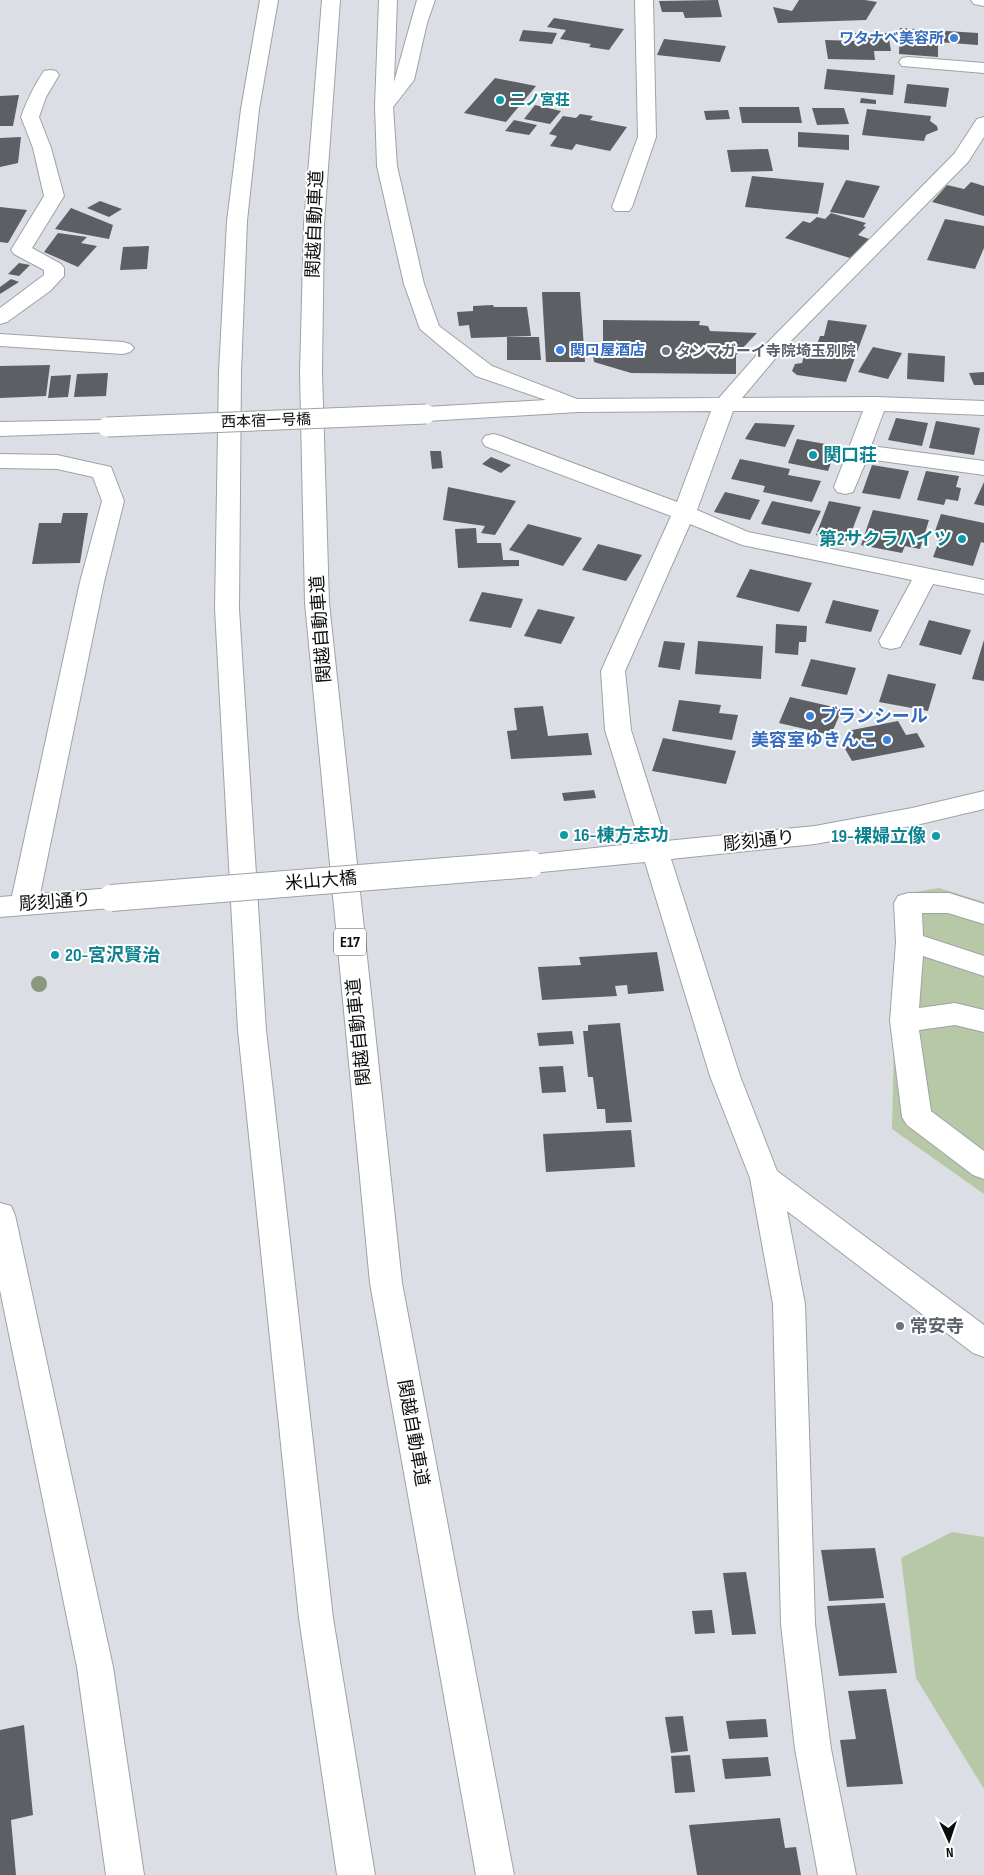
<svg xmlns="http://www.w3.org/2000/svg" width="984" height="1875" font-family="'Sofia Sans Condensed','Noto Sans JP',sans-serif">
<rect width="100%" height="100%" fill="#dbdfe5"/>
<g fill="#b7c8a7">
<polygon points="939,888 984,902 984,1194 892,1129 897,895"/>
<polygon points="952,1532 984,1537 984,1789 916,1678 901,1558"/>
</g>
<g fill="#5c5f64">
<polygon points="718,0 722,17 685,18 683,12 662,12 659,1"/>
<polygon points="799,0 865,0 877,2 866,20 778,23 773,7 792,11"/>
<polygon points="554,18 624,29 609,50 589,47 591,44 560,39 566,30 547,27"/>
<polygon points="900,28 978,33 978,45 938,42 938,57 899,54"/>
<polygon points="523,30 557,33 552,44 519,41"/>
<polygon points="855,33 888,33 891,51 874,51 875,60 828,59 825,40 856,41"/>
<polygon points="664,39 726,46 720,62 657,55"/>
<polygon points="827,69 895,75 893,95 824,89"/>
<polygon points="495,78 536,86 506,122 464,113"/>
<polygon points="907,84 949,88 946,107 904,103"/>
<polygon points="19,95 13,126 0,126 0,96"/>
<polygon points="861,98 876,100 876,104 860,103"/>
<polygon points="535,105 561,111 550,124 524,119"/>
<polygon points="739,107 799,107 802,123 742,123"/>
<polygon points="812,108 844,108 849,124 817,125"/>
<polygon points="867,109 931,116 930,121 937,126 938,130 926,135 924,141 862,135"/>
<polygon points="728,110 730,119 706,120 704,111"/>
<polygon points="580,114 593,116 590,120 627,127 610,151 576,144 572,150 550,146 557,136 549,134 563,116 576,118"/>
<polygon points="514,120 537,125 529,135 505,131"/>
<polygon points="798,132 849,135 849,150 798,147"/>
<polygon points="21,137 18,163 0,167 0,138"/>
<polygon points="768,149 773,171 731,172 727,150"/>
<polygon points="752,176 824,183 818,214 745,207"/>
<polygon points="846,180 880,186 864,218 830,212"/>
<polygon points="971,182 984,186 984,216 932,202 947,185 964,189"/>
<polygon points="100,201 122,209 109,217 87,208"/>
<polygon points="0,207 27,210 8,243 0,242"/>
<polygon points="71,208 113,225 109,239 55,229"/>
<polygon points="831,213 866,223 863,226 866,227 858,235 869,239 850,258 785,238 803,221 810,223 817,217 825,219"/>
<polygon points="945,219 984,226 984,248 975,269 927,260"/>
<polygon points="58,233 87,237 81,243 97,246 78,267 44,252"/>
<polygon points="149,246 147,269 120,270 123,247"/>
<polygon points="19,263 30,265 19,276 8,274"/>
<polygon points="11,279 19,282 0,294 0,287"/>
<polygon points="542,292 580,292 585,362 546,362"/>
<polygon points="493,305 494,307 527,307 531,336 471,338 469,325 459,326 457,312 473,311 473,306"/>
<polygon points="603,320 700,321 699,325 708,326 710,331 757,333 736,355 736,374 631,373 594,362 592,346 603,346"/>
<polygon points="828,320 867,325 846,382 797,375 792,371 795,364 802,363 806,349 815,350 820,336 824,336"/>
<polygon points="507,337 539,337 541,360 507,360"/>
<polygon points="873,347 902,353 888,379 858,372"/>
<polygon points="908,353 945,356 944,382 907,379"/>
<polygon points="50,365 46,396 0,398 0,366"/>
<polygon points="984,372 984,385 974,385 969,373"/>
<polygon points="108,373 106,396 74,397 77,374"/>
<polygon points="71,375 68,397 48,398 51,376"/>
<polygon points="896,418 928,423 922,446 888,440"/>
<polygon points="936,421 980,428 974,455 929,448"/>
<polygon points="755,423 795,425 785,447 745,439"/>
<polygon points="797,439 837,446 828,471 788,463"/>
<polygon points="430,451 441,451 443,468 432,469"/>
<polygon points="491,457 511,465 501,473 482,464"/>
<polygon points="740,459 790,469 788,475 821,481 812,502 763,492 765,486 731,479"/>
<polygon points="872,465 909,471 900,499 862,493"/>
<polygon points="926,471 959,476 956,487 961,488 958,501 946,499 944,505 917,500"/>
<polygon points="984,482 984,506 974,504"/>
<polygon points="448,487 516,501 495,535 481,533 485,526 443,520"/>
<polygon points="725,492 760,500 750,520 714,512"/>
<polygon points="772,501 821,511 810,534 761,524"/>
<polygon points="829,501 861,507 848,541 816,535"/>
<polygon points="873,510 929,520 920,549 905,546 902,553 861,545"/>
<polygon points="63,513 88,513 80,563 32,564 39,523 61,523"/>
<polygon points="941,514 984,523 984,543 981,542 973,566 933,557 941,536 934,534"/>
<polygon points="528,524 582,538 563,566 509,550"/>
<polygon points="476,528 477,543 501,543 503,560 519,560 519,566 458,568 455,529"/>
<polygon points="598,544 642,555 626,581 582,570"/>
<polygon points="750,569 812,583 799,612 736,597"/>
<polygon points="482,592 523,599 511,628 469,621"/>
<polygon points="833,600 879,610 871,632 825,623"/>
<polygon points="538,609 575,617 561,644 524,636"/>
<polygon points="929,620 971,630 961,655 919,645"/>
<polygon points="776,624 807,626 806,642 799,642 798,655 775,653"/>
<polygon points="984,640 984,681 972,679"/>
<polygon points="664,641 685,643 680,670 658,667"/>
<polygon points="698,641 763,646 761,679 695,674"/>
<polygon points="811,659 856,668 847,695 801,686"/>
<polygon points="888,674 936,684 928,711 879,702"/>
<polygon points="790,697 842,709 831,735 779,723"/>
<polygon points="679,700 721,705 719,713 738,715 732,740 672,731"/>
<polygon points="543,706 548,736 588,733 592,755 511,759 507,731 517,730 514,708"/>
<polygon points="898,721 906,735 917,733 925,747 852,761 844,747 855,744 847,731"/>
<polygon points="663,738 736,751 726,784 652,771"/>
<polygon points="594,790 596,798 564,801 562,793"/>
<polygon points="657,952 664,991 628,994 627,985 615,986 617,996 542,1000 538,967 581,965 579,957"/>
<polygon points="620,1023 632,1122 606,1123 605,1109 597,1109 593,1077 588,1077 583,1031 588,1031 588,1025"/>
<polygon points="572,1031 574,1044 539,1046 537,1033"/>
<polygon points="563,1066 566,1092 542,1093 539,1067"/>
<polygon points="631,1130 635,1167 546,1172 543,1134"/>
<polygon points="875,1548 884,1598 829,1601 821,1550"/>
<polygon points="746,1572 756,1634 732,1635 723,1573"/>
<polygon points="885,1603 897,1673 839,1676 827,1606"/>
<polygon points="712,1610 715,1633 695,1634 692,1611"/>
<polygon points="886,1689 903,1784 847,1787 840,1740 856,1739 848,1691"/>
<polygon points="683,1716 688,1751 671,1753 665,1717"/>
<polygon points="766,1719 768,1737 729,1739 726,1721"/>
<polygon points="24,1725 33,1815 11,1820 16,1875 0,1875 0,1730"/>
<polygon points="690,1755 695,1792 675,1793 671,1756"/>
<polygon points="768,1757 771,1776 725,1779 722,1759"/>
<polygon points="780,1818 785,1848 796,1847 801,1875 697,1875 689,1825"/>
</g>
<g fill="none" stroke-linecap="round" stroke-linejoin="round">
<defs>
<g id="minor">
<polygon points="379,0 397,0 394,82 417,0 435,0 427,23 414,80 393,107 397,166 424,284 439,326 492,366 577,399 719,398 770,340 954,154 977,119 984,117 984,137 968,162 784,348 742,398 876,397 984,401 984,415 884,411 871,446 984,461 984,475 867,459 853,492 845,494 837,492 834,487 863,411 733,411 697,510 748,532 984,580 984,594 933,584 900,647 891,649 882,647 879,641 912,580 742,545 690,524 625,671 631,730 666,841 815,826 912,808 984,791 984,809 912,826 815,844 671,859 740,1076 777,1171 984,1325 984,1357 973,1353 787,1211 805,1304 815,1624 831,1749 856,1875 818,1875 795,1749 781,1624 773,1304 750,1178 710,1076 645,862 531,873 522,871 518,864 522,857 531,855 640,843 605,730 601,671 671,516 485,446 482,441 485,436 493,434 501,436 677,502 711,411 578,412 426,421 418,419 415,414 418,409 426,407 546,400 476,376 420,329 404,284 377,166 375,106"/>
<polygon points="635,0 653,0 656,137 632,207 629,211 615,211 612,207 638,137"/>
<polygon points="908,57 984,63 984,73 902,66 899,62 902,58"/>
<path d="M 50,70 L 56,71 L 59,75 L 46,97 L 39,117 L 51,148 L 64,196 L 32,248 L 61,264 L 64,268 L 64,276 L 50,291 L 7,322 L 0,324 L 0,308 L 44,275 L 44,270 L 14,254 L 11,250 L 44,196 L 33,148 L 21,117 C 27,100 34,86 44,71 Z"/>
<polygon points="0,334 123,342 130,344 134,348 130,352 123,354 0,346"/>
<polygon points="107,420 115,422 118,427 115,432 0,436 0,422"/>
<polygon points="0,454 57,455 111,467 124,501 104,582 40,894 111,888 121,891 125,898 121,905 111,908 0,917 0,897 12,896 80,582 102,501 93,477 57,469 0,468"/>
<polygon points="908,893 949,893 984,904 984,924 948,913 922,913 923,936 984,956 984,976 923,956 919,1008 955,1003 984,1010 984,1032 955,1025 919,1030 931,1111 984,1151 984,1179 973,1175 907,1125 902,1117 890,1021 896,942 894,903 898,896"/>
<polygon points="0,1203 11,1206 15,1215 113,1667 144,1875 106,1875 77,1667 0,1290"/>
</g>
<polygon id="major" points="971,0 984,0 984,6 974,4"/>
<g id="highway">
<polygon points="260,0 278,0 259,109 247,221 241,372 239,609 266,1030 333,1618 375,1875 337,1875 299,1618 238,1030 215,609 219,372 227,221 241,109"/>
<polygon points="322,0 340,0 324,224 322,372 329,603 402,1283 514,1875 476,1875 370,1283 305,603 300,372 304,224"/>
</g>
</defs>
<use href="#minor" stroke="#9ea2a7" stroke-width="2"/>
<use href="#major" stroke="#9ea2a7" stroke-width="2"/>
<use href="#highway" stroke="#9ea2a7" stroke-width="2"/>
<use href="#minor" fill="#fff" fill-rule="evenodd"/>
<use href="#major" fill="#fff" fill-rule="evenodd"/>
<use href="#highway" fill="#fff" fill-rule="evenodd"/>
<defs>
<polyline id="minor-bridge-far1" points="107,427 426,414"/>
<polyline id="minor-bridge" points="111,898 531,864"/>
</defs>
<use href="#minor-bridge-far1" stroke="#9ea2a7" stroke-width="21" stroke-linecap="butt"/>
<use href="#minor-bridge" stroke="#9ea2a7" stroke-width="28" stroke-linecap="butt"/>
<use href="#minor-bridge-far1" stroke="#fff" stroke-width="19"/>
<use href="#minor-bridge" stroke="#fff" stroke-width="26"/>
</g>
<circle fill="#8a997e" cx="39" cy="984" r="8"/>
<g fill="#3f7fe0" stroke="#fff" stroke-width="2">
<circle cx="954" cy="38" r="5"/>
<circle cx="560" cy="350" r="5"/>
<circle cx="810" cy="716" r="5"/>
<circle cx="887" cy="740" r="5"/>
</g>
<g fill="#0f9aa8" stroke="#fff" stroke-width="2">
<circle cx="500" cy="100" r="5"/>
<circle cx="813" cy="455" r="5"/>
<circle cx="962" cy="539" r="5"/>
<circle cx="564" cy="835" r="5"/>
<circle cx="936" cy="836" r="5"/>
<circle cx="55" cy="955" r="5"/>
</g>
<g fill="#6b7280" stroke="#fff" stroke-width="2">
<circle cx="666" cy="351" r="5"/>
<circle cx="900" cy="1326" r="5"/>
</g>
<g text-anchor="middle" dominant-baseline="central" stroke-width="4" stroke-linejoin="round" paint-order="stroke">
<g font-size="15" font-weight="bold" fill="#366cbe" stroke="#fff" text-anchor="end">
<text x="944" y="38">ワタナベ美容所</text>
<text x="570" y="350" text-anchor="start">関口屋酒店</text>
</g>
<g font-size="15" font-weight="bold" fill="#0d838f" stroke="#fff" text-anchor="start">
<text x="510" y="100">二ノ宮荘</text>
</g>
<g font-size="15" font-weight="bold" fill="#5b616d" stroke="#fff" text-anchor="start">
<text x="676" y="351">タンマガーイ寺院埼玉別院</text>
</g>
<g font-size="15" fill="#0b0d0e" stroke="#fff">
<text transform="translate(266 421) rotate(-2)">西本宿一号橋</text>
</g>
<rect fill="#fff" stroke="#545656" stroke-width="1" x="334" y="928.5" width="32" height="27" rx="4"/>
<g font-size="16" font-weight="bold" fill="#0b0d0e">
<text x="350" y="942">E17</text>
</g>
<g font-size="18" fill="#0b0d0e" stroke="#fff">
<text transform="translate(315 224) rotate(-88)">関越自動車道</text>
<text transform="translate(321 629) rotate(-94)">関越自動車道</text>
<text transform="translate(759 841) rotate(-6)">彫刻通り</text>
<text transform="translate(321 881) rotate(-5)">米山大橋</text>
<text transform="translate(55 902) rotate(-4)">彫刻通り</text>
<text transform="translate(359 1032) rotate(-96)">関越自動車道</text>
<text transform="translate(413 1433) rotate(80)">関越自動車道</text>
</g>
<g font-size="18" font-weight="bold" fill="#0d838f" stroke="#fff" text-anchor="start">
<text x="823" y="455">関口荘</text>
<text x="952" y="539" text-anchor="end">第2サクラハイツ</text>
<text x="574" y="835">16-棟方志功</text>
<text x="926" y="836" text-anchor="end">19-裸婦立像</text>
<text x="65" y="955">20-宮沢賢治</text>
</g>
<g font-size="18" font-weight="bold" fill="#366cbe" stroke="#fff" text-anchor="start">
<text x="820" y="716">ブランシール</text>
<text x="877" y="740" text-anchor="end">美容室ゆきんこ</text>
</g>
<g font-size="18" font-weight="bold" fill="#5b616d" stroke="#fff" text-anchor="start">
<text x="910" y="1326">常安寺</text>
</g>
</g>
<g transform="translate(949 1840) rotate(177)" stroke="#ffffff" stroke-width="4" paint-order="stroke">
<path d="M0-4L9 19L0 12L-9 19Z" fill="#0b0d0e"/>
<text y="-8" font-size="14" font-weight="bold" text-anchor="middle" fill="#0b0d0e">N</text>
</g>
</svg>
